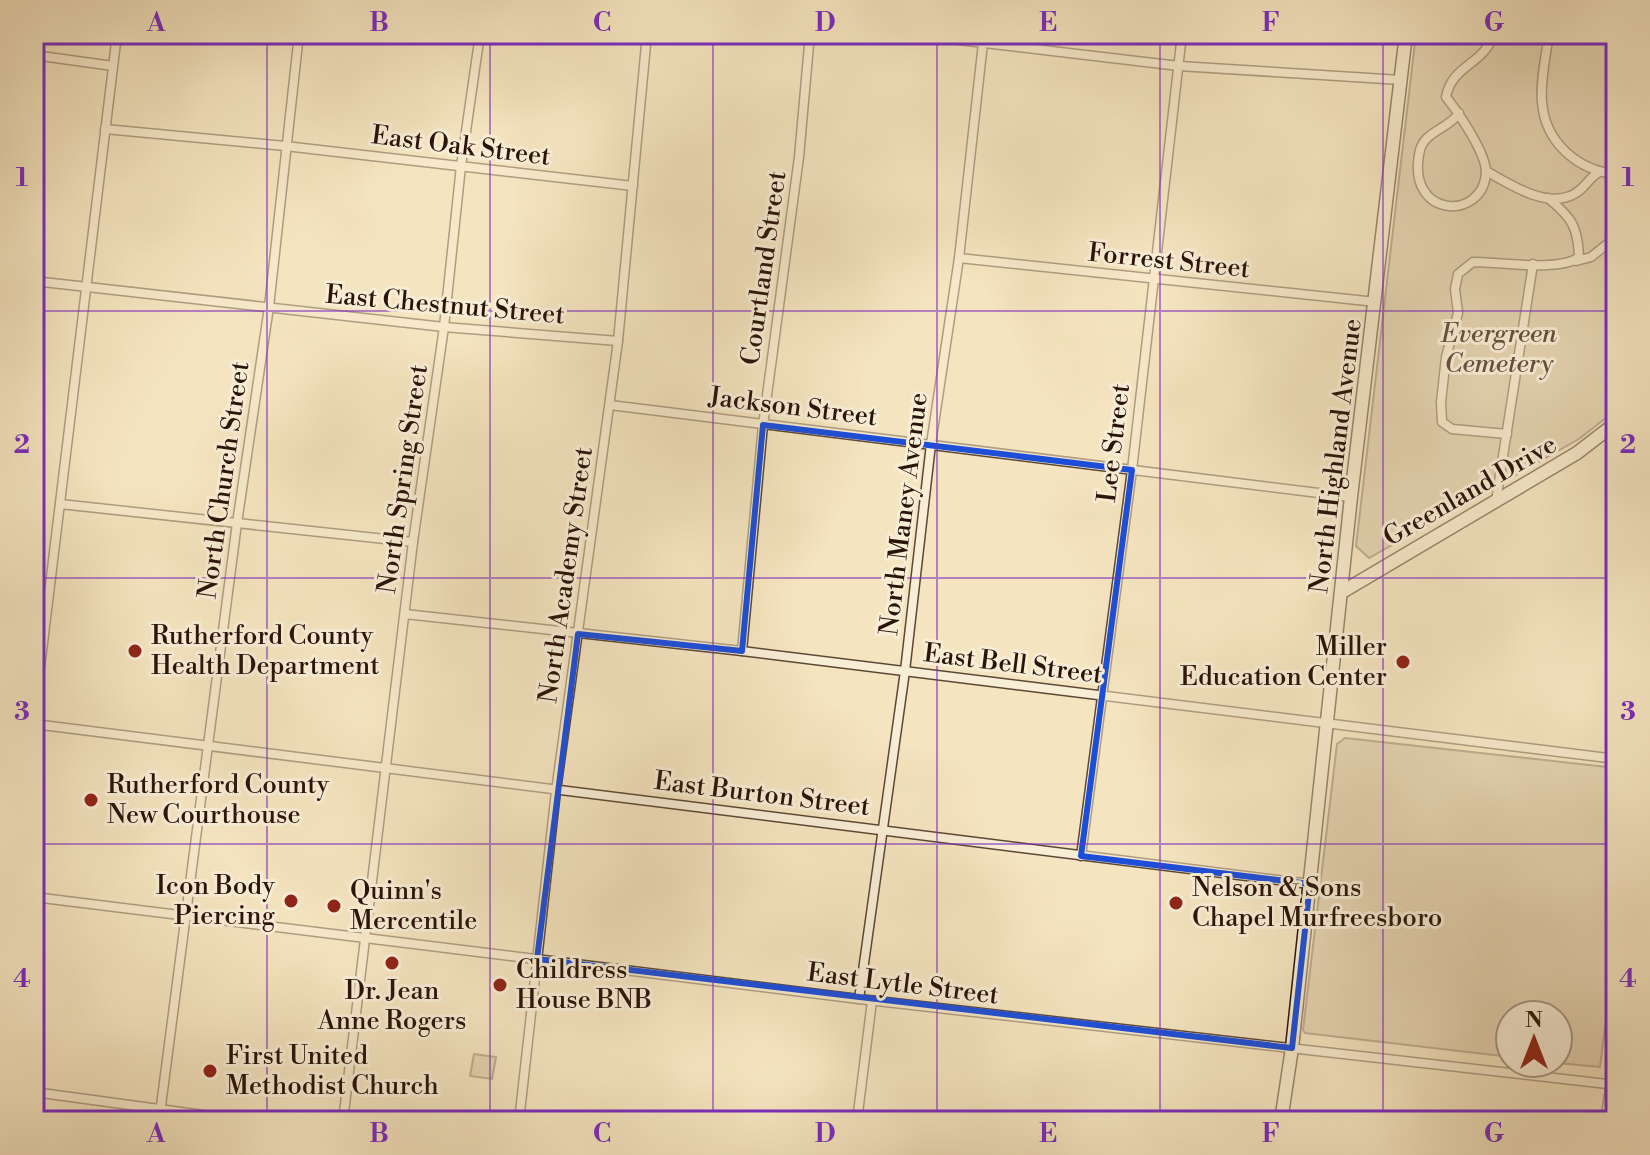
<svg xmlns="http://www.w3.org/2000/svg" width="1650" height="1155" font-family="'Libre Bodoni',serif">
<rect width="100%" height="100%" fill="#f4e4bf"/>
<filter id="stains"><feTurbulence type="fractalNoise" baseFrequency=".0025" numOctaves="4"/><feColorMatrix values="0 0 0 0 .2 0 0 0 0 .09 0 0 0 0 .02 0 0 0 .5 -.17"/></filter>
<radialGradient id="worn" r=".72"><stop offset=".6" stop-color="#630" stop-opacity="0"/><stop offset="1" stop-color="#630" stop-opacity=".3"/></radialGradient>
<g fill="#d2c0a0" stroke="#7e6a54" stroke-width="2">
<polygon points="1416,34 1616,34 1616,410 1579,439 1369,558 1356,546"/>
<polygon points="1345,738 1616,768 1616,938 1600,1067 1558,1063 1558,1015 1510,1015 1510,1057 1305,1033 1303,1030 1337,744"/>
<polygon points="474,1054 496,1057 492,1079 470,1076"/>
</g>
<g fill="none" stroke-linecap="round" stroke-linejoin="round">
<defs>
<g id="street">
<polyline points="908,34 1179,66 1401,80"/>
<path d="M 1549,34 C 1546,55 1540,81 1542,102 C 1545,142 1577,170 1615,174 L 1616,169"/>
<polyline points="34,55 113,66"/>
<path d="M 1459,113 C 1450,128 1425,131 1420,150 C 1404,219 1484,222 1486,172 C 1486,153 1458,112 1446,97 C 1452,64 1486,64 1493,34"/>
<polyline points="105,129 285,146 633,186"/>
<path d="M 1486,171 C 1508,183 1543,207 1570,196 C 1584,191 1587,179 1599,172"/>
<polyline points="959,258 1376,302"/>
<polyline points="1576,261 1591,257 1616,237"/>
<polyline points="34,281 444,327 618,341"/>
<polyline points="610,405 1351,497"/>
<path d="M 1507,434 L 1452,429 L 1442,422 L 1441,402 L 1446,357 L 1458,313 L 1455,289 L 1458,274 L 1473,262 C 1498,262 1561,272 1579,257 C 1578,226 1571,217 1548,198"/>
<polyline points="1496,501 1533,264"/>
<polyline points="60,504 413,542"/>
<polyline points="405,614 742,651 1616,759"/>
<polyline points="742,651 763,425 799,157 810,34"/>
<polyline points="34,717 117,34"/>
<polyline points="34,724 1310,884"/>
<polyline points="1081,856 1132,470 1182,34"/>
<polyline points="34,897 859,999 1616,1085"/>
<polyline points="859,999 905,671 931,444 959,258 984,34"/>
<polyline points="34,1092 247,1121"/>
<polyline points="159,1121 237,523 269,307 299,34"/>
<polyline points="343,1121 413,542 444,327 461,166 480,34"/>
<polyline points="519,1121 556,791 618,341 647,34"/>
<polyline points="857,1121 872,1001"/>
<polyline points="1605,1121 1616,1049"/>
</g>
<g id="secondary">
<polyline points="1342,592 1577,453 1616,423"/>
<polyline points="1281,1121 1292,1048 1351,497 1406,34"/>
</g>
</defs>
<use href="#street" stroke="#5c4736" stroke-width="11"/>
<use href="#secondary" stroke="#2a1309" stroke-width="15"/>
<use href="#street" stroke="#f8edd5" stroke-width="8"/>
<use href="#secondary" stroke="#f8edd5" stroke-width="12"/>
</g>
<path d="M0 0H1650V1155H0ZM 763,425 L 1132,470 L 1081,856 L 1310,884 L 1292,1048 L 537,959 L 578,634 L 742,651 Z" fill="#f4e4bf" fill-opacity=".55" fill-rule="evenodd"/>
<path fill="none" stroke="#1d4ed8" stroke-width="6" stroke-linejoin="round" d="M 763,425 L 1132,470 L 1081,856 L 1310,884 L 1292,1048 L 537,959 L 578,634 L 742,651 Z"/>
<path fill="none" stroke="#7b2cbf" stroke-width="2" stroke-opacity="0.55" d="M 267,34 L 267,1121M 490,34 L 490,1121M 713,34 L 713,1121M 937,34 L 937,1121M 1160,34 L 1160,1121M 1383,34 L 1383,1121M 34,311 L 1616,311M 34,578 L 1616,578M 34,844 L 1616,844"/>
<g fill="#8f2418" stroke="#f8edd5" stroke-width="3">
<circle cx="135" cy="651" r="8"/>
<circle cx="1403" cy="662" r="8"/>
<circle cx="91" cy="800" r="8"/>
<circle cx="291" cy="901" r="8"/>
<circle cx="1176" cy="903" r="8"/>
<circle cx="334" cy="906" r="8"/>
<circle cx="392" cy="963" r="8"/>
<circle cx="500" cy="985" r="8"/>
<circle cx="210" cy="1071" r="8"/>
</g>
<g text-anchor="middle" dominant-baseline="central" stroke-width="6" stroke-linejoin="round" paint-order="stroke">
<g font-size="26" fill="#2a1309" stroke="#f8edd5">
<text transform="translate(461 146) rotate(7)">East Oak Street</text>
<text transform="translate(1169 261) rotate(6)">Forrest Street</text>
<text transform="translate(764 268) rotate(-82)">Courtland Street</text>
<text transform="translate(445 305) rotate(5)">East Chestnut Street</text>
<text transform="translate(793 407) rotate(7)">Jackson Street</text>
<text transform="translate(1114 443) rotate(-83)">Lee Street</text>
<text transform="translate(1336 456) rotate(-83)">North Highland Avenue</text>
<text transform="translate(403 479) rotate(-82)">North Spring Street</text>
<text transform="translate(224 480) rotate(-82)">North Church Street</text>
<text transform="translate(1470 491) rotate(-30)">Greenland Drive</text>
<text transform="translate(904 514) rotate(-83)">North Maney Avenue</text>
<text transform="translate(566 575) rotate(-82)">North Academy Street</text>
<text transform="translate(1013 664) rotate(7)">East Bell Street</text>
<text transform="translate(762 794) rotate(7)">East Burton Street</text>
<text transform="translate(903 984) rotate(7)">East Lytle Street</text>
</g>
<g font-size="26" font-style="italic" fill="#65503e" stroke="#f8edd5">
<text x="1499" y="334">Evergreen<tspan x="1499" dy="30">Cemetery</tspan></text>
</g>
<g font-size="26" fill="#2a1309" stroke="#f8edd5" text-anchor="start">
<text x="151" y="636">Rutherford County<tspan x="151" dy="30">Health Department</tspan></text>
<text x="1387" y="647" text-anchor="end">Miller<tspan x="1387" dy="30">Education Center</tspan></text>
<text x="107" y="785">Rutherford County<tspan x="107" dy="30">New Courthouse</tspan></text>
<text x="275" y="886" text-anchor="end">Icon Body<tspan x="275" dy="30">Piercing</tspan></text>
<text x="1192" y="888">Nelson &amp; Sons<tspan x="1192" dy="30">Chapel Murfreesboro</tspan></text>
<text x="350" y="891">Quinn's<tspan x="350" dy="30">Mercentile</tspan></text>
<text x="516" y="970">Childress<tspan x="516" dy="30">House BNB</tspan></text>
<text x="392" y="991" text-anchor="middle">Dr. Jean<tspan x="392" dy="30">Anne Rogers</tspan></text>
<text x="226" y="1056">First United<tspan x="226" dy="30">Methodist Church</tspan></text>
</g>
</g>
<rect width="1650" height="1155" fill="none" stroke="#f4e4bf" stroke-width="88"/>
<g transform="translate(1534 1039)"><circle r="38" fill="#f8edd5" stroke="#a69683" stroke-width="2"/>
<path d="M0-6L14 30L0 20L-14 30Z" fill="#8f2418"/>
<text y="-12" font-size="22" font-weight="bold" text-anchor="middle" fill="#2a1309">N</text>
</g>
<rect x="44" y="44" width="1562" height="1067" fill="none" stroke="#7b2cbf" stroke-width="3"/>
<g font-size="26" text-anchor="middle" font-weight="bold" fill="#7b2cbf">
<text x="156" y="31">A</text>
<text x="379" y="31">B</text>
<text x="602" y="31">C</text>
<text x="825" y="31">D</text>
<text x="1048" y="31">E</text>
<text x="1271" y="31">F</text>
<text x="1494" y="31">G</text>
<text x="22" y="186">1</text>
<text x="1628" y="186">1</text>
<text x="22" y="453">2</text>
<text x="1628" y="453">2</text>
<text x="22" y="720">3</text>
<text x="1628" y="720">3</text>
<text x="22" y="987">4</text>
<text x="1628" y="987">4</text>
<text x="156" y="1142">A</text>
<text x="379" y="1142">B</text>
<text x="602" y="1142">C</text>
<text x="825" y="1142">D</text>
<text x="1048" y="1142">E</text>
<text x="1271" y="1142">F</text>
<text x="1494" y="1142">G</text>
</g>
<rect width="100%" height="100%" filter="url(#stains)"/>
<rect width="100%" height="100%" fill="url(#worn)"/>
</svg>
